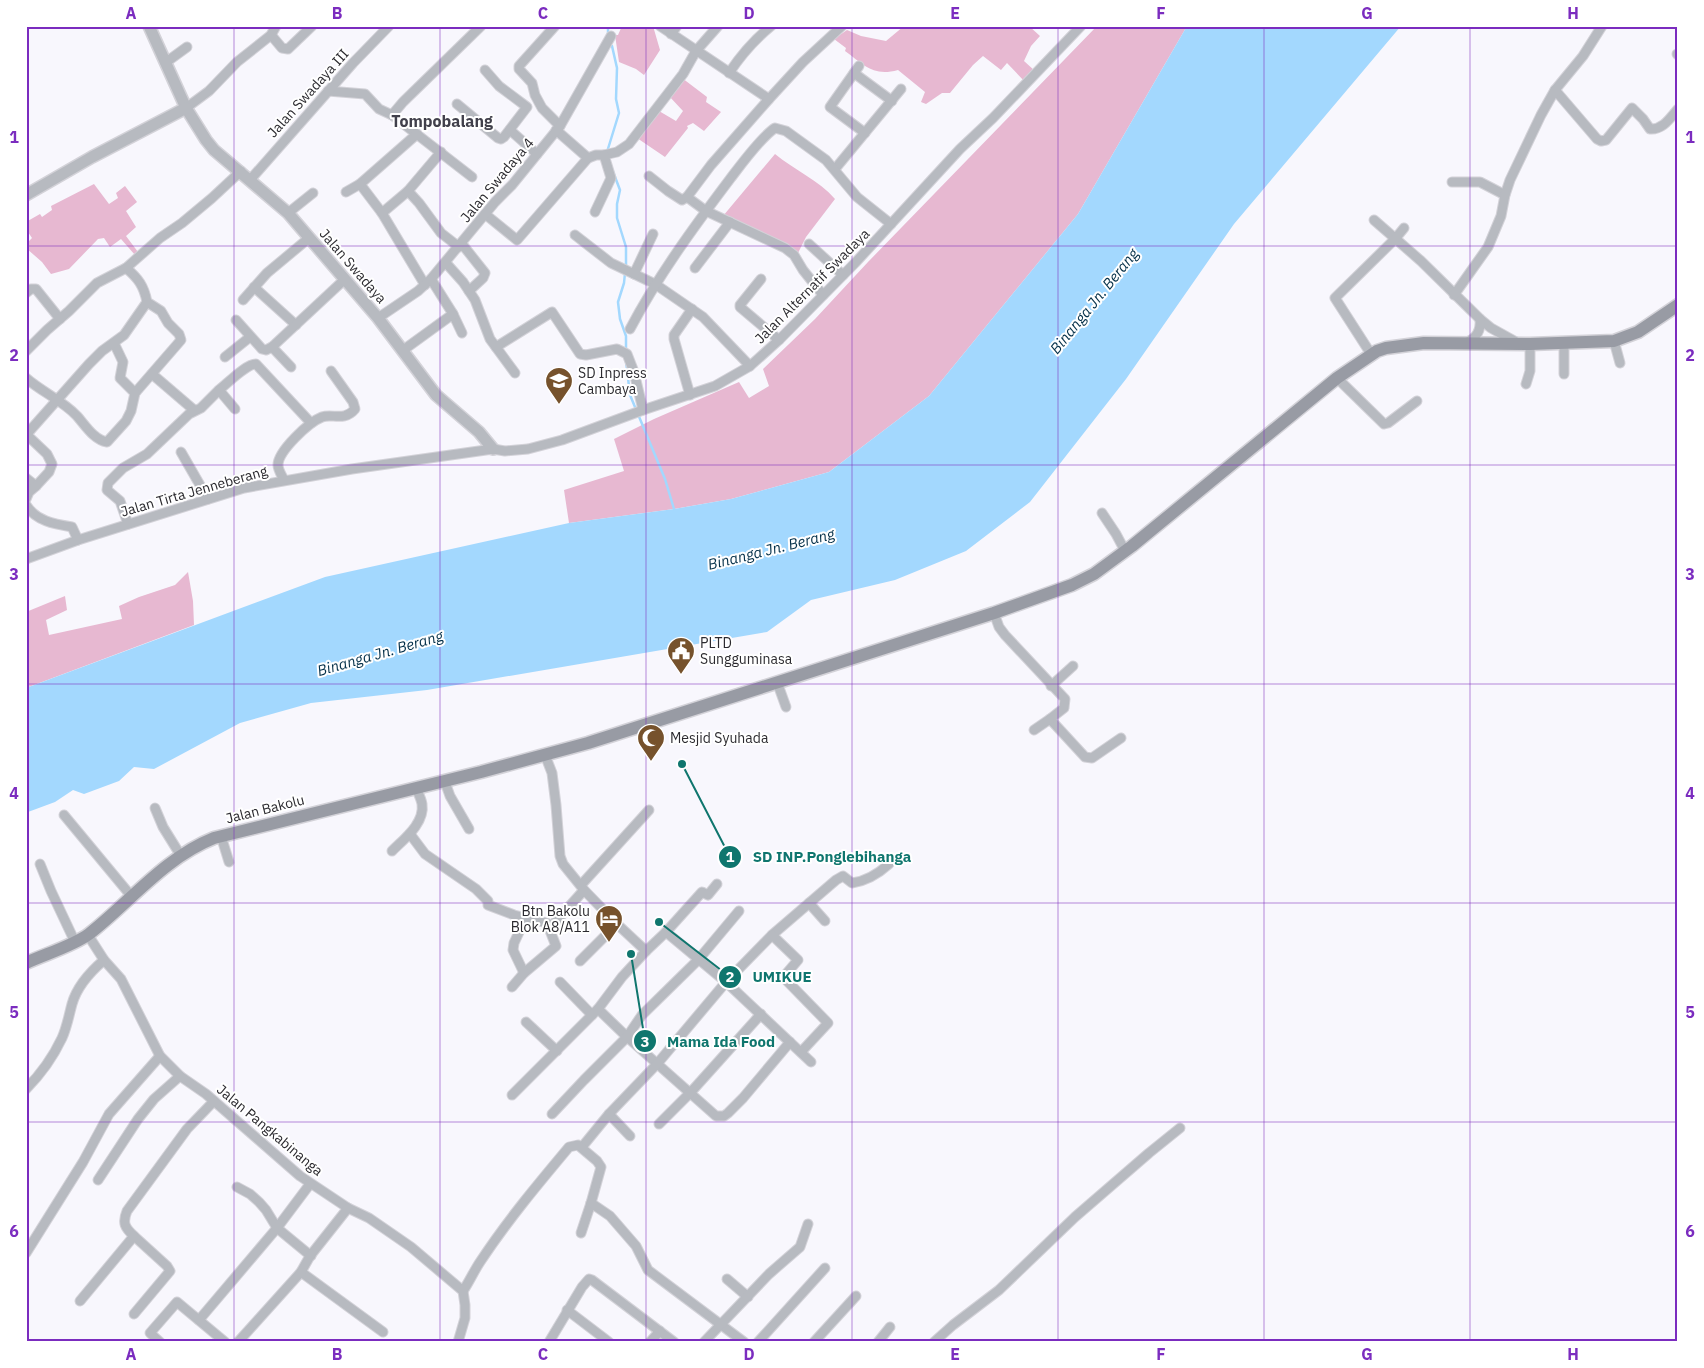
<svg xmlns="http://www.w3.org/2000/svg" width="1704" height="1368" font-family="'IBM Plex Sans',sans-serif">
<rect width="100%" height="100%" fill="#f8f7fd"/>
<g fill="#e7b8d1">
<polygon points="622,26 653,26 660,50 644,75 636,69 619,62 615,35 618,35"/>
<path d="M 904,26 L 1029,26 L 1040,36 L 1031,46 L 1024,61 L 1035,71 L 1025,82 L 1007,63 L 1001,70 L 983,56 L 973,65 L 950,93 L 942,93 L 926,104 L 921,102 L 925,92 L 898,70 C 873,77 864,65 845,51 L 846,48 L 834,39 L 847,30 L 861,36 L 886,41 Z"/>
<polygon points="1097,26 1187,26 1078,214 929,396 829,472 731,499 674,509 569,523 564,490 624,471 614,439 654,419 739,382 749,398 769,386 763,369 815,319 868,262"/>
<polygon points="682,78 707,97 706,102 721,112 704,131 693,123 687,126 688,128 665,157 637,138 659,111 676,121 683,111 669,96"/>
<path d="M 775,154 C 794,170 819,180 835,199 L 806,237 L 797,255 L 723,216 Z"/>
<polygon points="94,184 109,204 118,198 116,193 125,186 137,202 126,211 136,227 126,236 138,252 135,255 121,239 110,247 104,238 98,239 69,269 51,274 42,262 26,248 26,244 32,238 26,229 26,222 40,214 42,217 52,210 51,206"/>
<polygon points="188,572 193,601 194,625 26,688 26,612 65,596 67,610 46,620 49,635 122,619 119,606 139,597 175,585"/>
</g>
<polygon fill="#a3d8fe" points="1187,26 1401,26 1234,224 1126,379 1030,502 966,551 895,580 811,600 767,632 427,690 311,703 240,723 154,769 134,767 119,781 84,794 73,790 55,802 28,812 26,820 26,688 325,577 569,523 674,509 731,499 829,472 929,396 1078,214"/>
<g fill="none" stroke-linecap="round" stroke-linejoin="round">
<g stroke="#a3d8fe" stroke-width="2.5">
<polyline points="608,35 608,26"/>
<polyline points="607,152 619,113 616,99 617,68 612,46"/>
<polyline points="612,169 620,190 617,204 617,218 626,247 626,267"/>
<polyline points="625,273 624,283 618,302 620,319 626,336 626,350"/>
<polyline points="626,361 630,395 665,479 674,509"/>
</g>
<defs>
<g id="minor">
<polyline points="555,26 519,66 519,69 532,83 535,95 542,108 560,126"/>
<polyline points="660,26 769,99"/>
<polyline points="671,34 677,26"/>
<polyline points="271,35 282,48 288,49 312,26"/>
<polyline points="1677,54 1678,55"/>
<polyline points="165,63 187,47"/>
<polyline points="859,66 830,107 865,133"/>
<path d="M 729,73 C 741,55 754,40 771,26"/>
<polyline points="854,73 892,101"/>
<path d="M 1555,90 L 1597,139 L 1601,141 L 1606,140 L 1632,108 L 1643,119 L 1650,129 C 1663,130 1670,118 1678,109"/>
<polyline points="328,91 365,94 379,109 392,115 472,177"/>
<polyline points="457,104 498,138 501,139 504,137 527,107 499,86 485,70"/>
<polyline points="186,108 209,91 237,62 271,35 276,26"/>
<polyline points="392,115 403,102 481,26"/>
<polyline points="510,130 537,154"/>
<polyline points="417,134 360,184 382,213 425,285"/>
<polyline points="441,152 408,191 419,203 441,233 459,247"/>
<polyline points="588,158 596,155 604,155 617,152 629,144 683,74 696,51 718,26"/>
<polyline points="835,169 901,89"/>
<polyline points="649,176 668,191 682,200 687,197"/>
<polyline points="250,180 353,63 389,26"/>
<polyline points="1452,182 1480,182 1505,195"/>
<polyline points="346,192 360,184"/>
<polyline points="595,212 611,178 604,155"/>
<polyline points="288,213 313,193"/>
<polyline points="382,213 408,191"/>
<polyline points="485,214 517,240 588,158 556,130"/>
<polyline points="1374,220 1421,261 1480,319 1491,328 1518,343"/>
<polyline points="575,235 611,263 655,284 703,317 750,366"/>
<polyline points="462,244 485,273 483,278 469,291"/>
<polyline points="809,244 843,275"/>
<polyline points="446,263 463,282 475,300 490,339 515,373"/>
<path d="M 126,268 C 138,278 144,286 147,302 L 161,311 L 168,323 L 179,334 L 181,340 L 135,393"/>
<polyline points="695,268 730,222"/>
<polyline points="634,274 653,234"/>
<polyline points="761,279 740,305 740,307 779,340"/>
<polyline points="254,287 296,325"/>
<polyline points="26,293 31,289 36,289 60,319"/>
<polyline points="823,295 803,270 794,255 785,248 706,211 687,197 711,165 769,99 803,62 842,26"/>
<polyline points="1454,295 1488,247 1501,216 1505,195 1510,180 1541,115 1555,90 1583,56 1602,26"/>
<polyline points="243,300 267,273 309,238"/>
<polyline points="453,314 462,333"/>
<polyline points="378,318 418,291 431,279 495,202 512,185 560,126 611,36"/>
<polyline points="236,320 262,349 266,350 272,347 345,279"/>
<path d="M 630,329 C 658,276 693,228 730,179 C 740,166 761,137 775,128 L 786,131 L 826,160 L 857,197 L 891,224"/>
<polyline points="1614,341 1620,363"/>
<path d="M 1466,343 C 1477,337 1481,331 1480,319"/>
<polyline points="272,347 291,367"/>
<polyline points="496,347 552,312 580,354 586,355 617,349 627,354 634,372 643,410"/>
<polyline points="26,351 47,330 69,311 97,283 126,268 160,238 182,223 212,198 241,171"/>
<polyline points="402,351 453,314 431,279"/>
<polyline points="1371,354 1335,298 1395,239 1404,228"/>
<polyline points="225,357 250,337"/>
<polyline points="152,374 194,410"/>
<polyline points="1564,374 1564,343"/>
<path d="M 26,378 C 42,392 63,401 77,416 C 85,425 94,440 107,442 L 126,421 L 131,411 L 135,393 L 120,378 L 123,362 L 114,343"/>
<polyline points="1337,378 1384,424 1388,423 1417,401"/>
<polyline points="1526,384 1530,371 1530,344"/>
<path d="M 219,390 C 228,383 246,364 256,364 L 311,423"/>
<polyline points="690,395 674,339 674,335 692,309"/>
<polyline points="26,435 89,364 102,351 124,335 147,302"/>
<polyline points="181,452 208,499"/>
<polyline points="26,478 36,486 49,472 52,464 47,454 27,435"/>
<path d="M 284,480 C 282,476 278,470 278,465 C 278,451 309,422 322,417 C 332,413 344,422 355,409 L 353,402 L 331,371"/>
<polyline points="26,499 29,492 36,486"/>
<path d="M 26,505 C 36,521 54,524 72,527 L 78,540"/>
<polyline points="1102,513 1116,534 1125,551"/>
<polyline points="128,524 120,501 107,490 108,483 123,468 147,454 189,414 201,408 219,390 235,409"/>
<polyline points="26,559 78,540 244,488 352,469 493,449 505,451 528,449 562,440 643,410 715,386 750,366 779,340 855,263 960,149 993,118 1081,26"/>
<polyline points="994,613 999,627 1005,635 1065,699 1064,708 1050,719 1085,757 1092,758 1121,738"/>
<polyline points="777,682 786,707"/>
<polyline points="1051,686 1073,666"/>
<polyline points="1034,730 1050,719"/>
<polyline points="545,755 552,773 556,805 560,856 563,864 584,890 617,924 646,951 666,932 726,982 811,1062"/>
<polyline points="445,782 450,796 469,829"/>
<polyline points="155,808 163,827 181,856"/>
<polyline points="64,815 132,897"/>
<polyline points="410,834 425,854 476,889 488,901 488,905 514,915 547,923 556,946 524,973 512,987"/>
<polyline points="221,836 229,862"/>
<path d="M 392,851 C 404,839 425,823 422,804 C 421,798 418,793 416,788"/>
<polyline points="40,864 51,891 75,942"/>
<polyline points="581,885 649,810"/>
<polyline points="809,903 825,921"/>
<polyline points="550,928 584,890"/>
<polyline points="666,932 702,892 708,895 717,884"/>
<polyline points="88,935 104,960 121,979 160,1056 180,1076 206,1094 300,1176 348,1208 369,1218 411,1247 463,1291 465,1305 465,1318 458,1342"/>
<path d="M 772,935 L 836,880 L 843,876 L 852,883 C 867,881 878,874 889,864"/>
<polyline points="646,951 622,977 598,1009 627,1037 716,1116 724,1116 728,1113 743,1098 790,1042"/>
<polyline points="580,961 617,924"/>
<polyline points="524,973 513,950 514,943 526,917"/>
<polyline points="560,982 592,1015"/>
<polyline points="526,1022 557,1051"/>
<path d="M 26,1089 C 41,1074 53,1057 62,1038 C 67,1027 69,1015 72,1004 C 77,986 90,972 104,960"/>
<polyline points="512,1095 598,1009"/>
<polyline points="552,1114 584,1080 627,1037 642,1015 698,960 739,911"/>
<polyline points="609,1114 630,1136"/>
<polyline points="659,1124 691,1092 761,1014"/>
<polyline points="582,1147 609,1114 657,1064 726,982 772,935 798,960 786,974 787,981 828,1023 801,1052"/>
<polyline points="98,1180 138,1119 154,1099 180,1076"/>
<polyline points="237,1187 250,1194 259,1202 266,1210 277,1228 311,1256"/>
<polyline points="581,1233 591,1203"/>
<polyline points="26,1253 83,1162 109,1114 160,1056"/>
<polyline points="301,1272 383,1332"/>
<polyline points="727,1279 748,1297"/>
<path d="M 463,1291 C 469,1282 474,1271 480,1262 C 507,1221 538,1184 569,1147 L 578,1145 L 597,1161 L 601,1167 L 591,1203 L 610,1216 L 636,1246 L 648,1270 L 744,1342"/>
<path d="M 80,1301 L 134,1236 C 125,1228 122,1223 127,1211 L 187,1129 L 214,1101"/>
<polyline points="567,1310 609,1342"/>
<polyline points="134,1314 170,1271 167,1266 134,1236"/>
<polyline points="199,1320 277,1228 310,1184"/>
<polyline points="160,1342 150,1333 177,1302 225,1342"/>
<polyline points="238,1342 301,1272 310,1256 348,1208"/>
<polyline points="549,1342 582,1287 589,1279 592,1280 674,1342"/>
<polyline points="650,1342 660,1331"/>
<polyline points="704,1342 769,1274 800,1247 808,1224"/>
<polyline points="758,1342 825,1268"/>
<polyline points="814,1342 856,1296"/>
<polyline points="878,1342 890,1327"/>
<polyline points="934,1342 953,1325 999,1290 1075,1217 1149,1153 1180,1128"/>
</g>
<g id="tertiary">
<polyline points="149,26 186,108 206,140 214,150 288,213 378,318 436,395 479,432 493,449"/>
<polyline points="26,195 92,157 186,108"/>
</g>
<path id="secondary" d="M 26,963 C 45,954 73,946 89,934 C 130,902 164,858 214,838 L 481,772 L 588,743 L 994,613 L 1072,585 L 1094,574 L 1132,546 L 1337,378 L 1377,351 L 1386,348 L 1424,343 L 1530,344 L 1614,341 L 1638,332 L 1678,305"/>
</defs>
<use href="#minor" stroke="#d3d2d8" stroke-width="11"/>
<use href="#tertiary" stroke="#d3d2d8" stroke-width="14"/>
<use href="#secondary" stroke="#d3d2d8" stroke-width="15"/>
<use href="#minor" stroke="#b7bac0" stroke-width="9"/>
<use href="#tertiary" stroke="#b7bac0" stroke-width="11"/>
<use href="#secondary" stroke="#989ba4" stroke-width="12"/>
</g>
<path fill="none" stroke="#7b2cbf" stroke-width="1" stroke-opacity="0.55" d="M 234,26 L 234,1342M 440,26 L 440,1342M 646,26 L 646,1342M 852,26 L 852,1342M 1058,26 L 1058,1342M 1264,26 L 1264,1342M 1470,26 L 1470,1342M 26,246 L 1678,246M 26,465 L 1678,465M 26,684 L 1678,684M 26,903 L 1678,903M 26,1122 L 1678,1122"/>
<defs>
<symbol id="school-pin" viewBox="-11 -11 22 30"><path d="M0 17L-7.5 6A9.5 9.5 0 1 1 7.5 6Z" fill="#76522c" stroke="#fff"/><path d="M0-5L7-2L0 1L-7-2ZM-4 1L0 2.5L4 1V4Q0 6-4 4Z" fill="#fff"/></symbol>
<symbol id="civic-pin" viewBox="-11 -11 22 30"><path d="M0 17L-7.5 6A9.5 9.5 0 1 1 7.5 6Z" fill="#76522c" stroke="#fff"/><path d="M-.6-6.5H3V-4.5H.6V-3L4-1V1h2V6H-6V1h2V-1L-.6-3ZM-1.2 2.5V6h2.4V2.5Z" fill="#fff"/></symbol>
<symbol id="mosque-pin" viewBox="-11 -11 22 30"><path d="M0 17L-7.5 6A9.5 9.5 0 1 1 7.5 6Z" fill="#76522c" stroke="#fff"/><path d="M3.5-4.9A6 6 0 1 0 3.5 4.9A5 5 0 1 1 3.5-4.9Z" fill="#fff"/></symbol>
<symbol id="hotel-pin" viewBox="-11 -11 22 30"><path d="M0 17L-7.5 6A9.5 9.5 0 1 1 7.5 6Z" fill="#76522c" stroke="#fff"/><path d="M-6-4.5h1.5V1H6V5H4.5V3h-9V5H-6ZM-4 0a1.8 1.8 0 1 1 3.6 0ZM.5 0V-2.5h3Q6-2.5 6 0Z" fill="#fff"/></symbol>
</defs>
<g fill-rule="evenodd">
<use href="#school-pin" x="543" y="365" width="32" height="43"/>
<use href="#civic-pin" x="665" y="635" width="32" height="43"/>
<use href="#mosque-pin" x="635" y="722" width="32" height="43"/>
<use href="#hotel-pin" x="593" y="903" width="32" height="43"/>
</g>
<g text-anchor="middle" dominant-baseline="central" stroke-width="4" stroke-linejoin="round" paint-order="stroke">
<g font-size="14" fill="#2b2a2f" stroke="#fff">
<text transform="translate(308 93) rotate(-48)">Jalan Swadaya III</text>
<text transform="translate(497 180) rotate(-50)">Jalan Swadaya 4</text>
<text transform="translate(353 266) rotate(49)">Jalan Swadaya</text>
<text transform="translate(812 286) rotate(-45)">Jalan Alternatif Swadaya</text>
<text transform="translate(194 491) rotate(-16)">Jalan Tirta Jenneberang</text>
<text transform="translate(265 809) rotate(-14)">Jalan Bakolu</text>
<text transform="translate(270 1130) rotate(40)">Jalan Pangkabinanga</text>
</g>
<g font-size="14" fill="#2b2a2f" stroke="#fff" text-anchor="start">
<text x="578" y="373">SD Inpress<tspan x="578" dy="16">Cambaya</tspan></text>
<text x="700" y="643">PLTD<tspan x="700" dy="16">Sungguminasa</tspan></text>
<text x="670" y="738">Mesjid Syuhada</text>
<text x="590" y="911" text-anchor="end">Btn Bakolu<tspan x="590" dy="16">Blok A8/A11</tspan></text>
</g>
<g font-size="15" font-style="italic" fill="#032f48" stroke="#fff">
<text transform="translate(1094 301) rotate(-51)">Binanga Jn. Berang</text>
<text transform="translate(771 549) rotate(-14)">Binanga Jn. Berang</text>
<text transform="translate(380 653) rotate(-16)">Binanga Jn. Berang</text>
</g>
<g font-size="16" font-weight="bold" fill="#41404b" stroke="#fff">
<text x="442" y="121">Tompobalang</text>
</g>
</g>
<path fill="none" stroke="#0f766e" stroke-width="2" d="M682 764L730 857M659 922L730 977M631 954L645 1041"/>
<g fill="#0f766e" stroke="#fff" stroke-width="2">
<circle cx="682" cy="764" r="5"/>
<circle cx="659" cy="922" r="5"/>
<circle cx="631" cy="954" r="5"/>
<circle cx="730" cy="857" r="12"/>
<circle cx="730" cy="977" r="12"/>
<circle cx="645" cy="1041" r="12"/>
</g>
<g font-size="15" text-anchor="middle" font-weight="bold" fill="#fff">
<text x="730" y="862">1</text>
<text x="730" y="982">2</text>
<text x="645" y="1047">3</text>
</g>
<g font-size="15" text-anchor="middle" font-weight="bold" fill="#0f766e" stroke="#fff" stroke-width="4" stroke-linejoin="round" paint-order="stroke">
<text x="832" y="862">SD INP.Ponglebihanga</text>
<text x="782" y="982">UMIKUE</text>
<text x="721" y="1047">Mama Ida Food</text>
</g>
<rect width="1704" height="1368" fill="none" stroke="#ffffff" stroke-width="55"/>
<rect x="28" y="28" width="1648" height="1312" fill="none" stroke="#7b2cbf" stroke-width="2"/>
<g font-size="16" text-anchor="middle" font-weight="bold" fill="#7b2cbf">
<text x="131" y="19">A</text>
<text x="337" y="19">B</text>
<text x="543" y="19">C</text>
<text x="749" y="19">D</text>
<text x="955" y="19">E</text>
<text x="1161" y="19">F</text>
<text x="1367" y="19">G</text>
<text x="1573" y="19">H</text>
<text x="14" y="143">1</text>
<text x="1690" y="143">1</text>
<text x="14" y="361">2</text>
<text x="1690" y="361">2</text>
<text x="14" y="580">3</text>
<text x="1690" y="580">3</text>
<text x="14" y="799">4</text>
<text x="1690" y="799">4</text>
<text x="14" y="1018">5</text>
<text x="1690" y="1018">5</text>
<text x="14" y="1237">6</text>
<text x="1690" y="1237">6</text>
<text x="131" y="1360">A</text>
<text x="337" y="1360">B</text>
<text x="543" y="1360">C</text>
<text x="749" y="1360">D</text>
<text x="955" y="1360">E</text>
<text x="1161" y="1360">F</text>
<text x="1367" y="1360">G</text>
<text x="1573" y="1360">H</text>
</g>
</svg>
